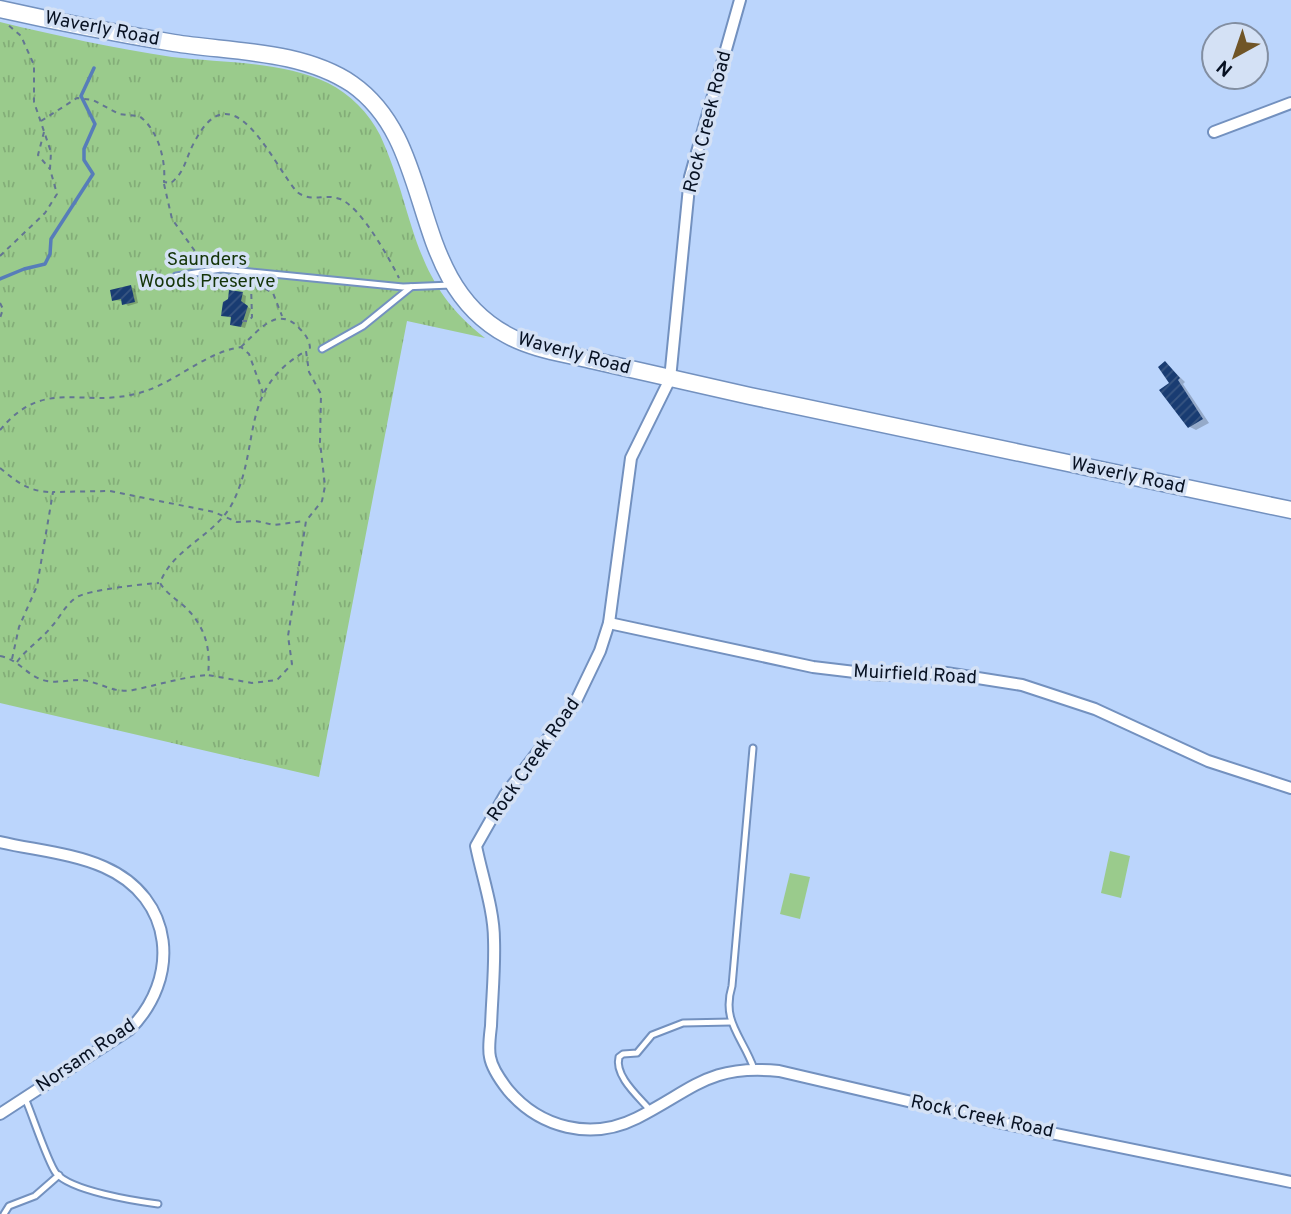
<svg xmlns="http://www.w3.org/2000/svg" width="1291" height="1214" font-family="Overpass,sans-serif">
<defs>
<pattern id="park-tufts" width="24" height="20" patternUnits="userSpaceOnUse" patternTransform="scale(1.75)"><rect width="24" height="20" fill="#9acb8c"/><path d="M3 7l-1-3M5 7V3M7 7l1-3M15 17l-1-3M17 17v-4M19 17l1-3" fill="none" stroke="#83ad78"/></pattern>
<pattern id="building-hatch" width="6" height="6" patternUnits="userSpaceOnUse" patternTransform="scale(1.75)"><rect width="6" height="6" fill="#193c72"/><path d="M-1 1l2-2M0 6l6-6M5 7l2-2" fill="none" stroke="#385581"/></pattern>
</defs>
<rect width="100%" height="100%" fill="#bbd5fc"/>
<g fill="#9acb8c">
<polygon points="1110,851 1130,856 1121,898 1101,893"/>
<polygon points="790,873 810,877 800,919 780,914"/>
</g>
<path fill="url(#park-tufts)" d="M 0,22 C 57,36 114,48 172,57 C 222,63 282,61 328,83 C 350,94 369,113 380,135 C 416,213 409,280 485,338 L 407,321 L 319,777 L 0,703 Z"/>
<g fill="#0003">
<polygon points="131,287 135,289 138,303 128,306 123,301 114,300"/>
<polygon points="242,294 246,296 245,305 251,309 245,328 231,324 232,318 223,315"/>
<polygon points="1165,363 1185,382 1183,384 1209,423 1196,430 1190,427"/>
</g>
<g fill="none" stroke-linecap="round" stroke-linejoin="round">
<polyline stroke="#577db9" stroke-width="3.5" points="0,279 24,269 45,264 50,254 51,239 93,174 84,160 84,149 95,124 81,96 94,68"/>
</g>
<g fill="url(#building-hatch)">
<polygon points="131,285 135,302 122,305 121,299 112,301 110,290"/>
<polygon points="229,290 243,292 241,301 248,306 241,327 230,325 231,317 221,316 223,302 228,299"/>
<polygon points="1165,361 1180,378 1178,380 1203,419 1188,428 1159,390 1169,383 1158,367"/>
</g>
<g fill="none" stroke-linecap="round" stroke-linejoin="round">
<defs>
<g id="lane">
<polyline points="176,276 221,269 403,287 451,285"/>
<polyline points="322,349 363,326 411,287"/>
<path d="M 753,748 L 732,986 C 721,1022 743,1037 754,1069"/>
<path d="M 25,1098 C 32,1114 48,1163 56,1173 C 71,1191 135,1201 158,1204"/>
<path d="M 650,1110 C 639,1097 614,1076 619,1057 L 623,1054 L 637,1053 L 652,1035 L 683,1023 L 731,1022"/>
<polyline points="4,1214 9,1206 35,1196 59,1175"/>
</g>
<g id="street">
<path d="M 740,0 L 690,177 L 670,379 L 631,458 L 609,623 L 600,651 L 575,703 L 505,795 L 476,846 C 482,876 494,910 494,940 C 495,969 492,997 491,1026 C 490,1035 488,1048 490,1057 C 492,1069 501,1081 508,1090 C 540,1128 591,1141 637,1118 C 694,1089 709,1064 779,1071 L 1002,1123 L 1291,1182"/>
<polyline points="1214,132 1291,103"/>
<polyline points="609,623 813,667 880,675 946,673 1022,685 1095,709 1208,761 1291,788"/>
<path d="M 0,842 C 34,850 72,853 104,867 C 175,898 181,979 129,1030 L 0,1114"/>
</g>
<path id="secondary" d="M 0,9 C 58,22 115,33 174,43 C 231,52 302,50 352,84 C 439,145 405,280 507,335 C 532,349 563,353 591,360 C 644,372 697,384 750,396 C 930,434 1111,472 1291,510"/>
</defs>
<use href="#lane" stroke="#7391bf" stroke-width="9"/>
<use href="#street" stroke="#7391bf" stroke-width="14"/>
<use href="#secondary" stroke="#7391bf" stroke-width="19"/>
<g stroke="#637592" stroke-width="2" stroke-dasharray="5 5" stroke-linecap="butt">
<path d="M 41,121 L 77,98 L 93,100 L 119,114 L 139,116 C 158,129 166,160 164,182 L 171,183 C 186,171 186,156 195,141 C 233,68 272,163 297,192 C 312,203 324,193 340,199 C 361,207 389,258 399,278"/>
<polyline points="44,132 38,155 50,169"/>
<polyline points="164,184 172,219 202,261"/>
<polyline points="0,256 45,213 57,194 50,169 51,152 34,102 34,65 21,36 7,24"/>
<polyline points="0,303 3,309 0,318"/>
<polyline points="242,321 249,321 252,317 251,285 255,283 273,293 282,316"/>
<path d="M 241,347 C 259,330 278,304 300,329 C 306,335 310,341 310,349 L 306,351 L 309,372 L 321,394 L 320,442 L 325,486 L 322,501 L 306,521 L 288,636 L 292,664 L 277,680 L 252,683 L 208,675 C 211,648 205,626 185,607 C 176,599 166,593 160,583 C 173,547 218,535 234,500 C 261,443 239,389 306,351"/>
<path d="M 0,430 C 45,376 82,409 139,393 C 176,383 203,353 241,347 L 249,354 L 263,393"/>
<path d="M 0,468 C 17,482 29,492 52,492"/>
<path d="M 0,656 C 19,659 28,678 47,681 C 58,683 69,680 80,680 C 99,681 113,694 133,690 C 158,685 182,677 208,675"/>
<polyline points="12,659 19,627 37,586 53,492 110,491 214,512 237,522 256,521 274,525 304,521"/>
<path d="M 17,662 C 27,648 41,640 52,626 C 61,616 65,605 77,597 C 89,590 142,584 159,583"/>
</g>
<use href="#lane" stroke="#fff" stroke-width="5"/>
<use href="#street" stroke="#fff" stroke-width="10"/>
<use href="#secondary" stroke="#fff" stroke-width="16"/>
</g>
<g text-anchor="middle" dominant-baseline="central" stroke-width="7" stroke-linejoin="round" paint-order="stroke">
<g font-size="19" fill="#071122" stroke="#d4e1f5">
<text transform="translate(102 29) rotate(11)">Waverly Road</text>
<text transform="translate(708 122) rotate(-76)">Rock Creek Road</text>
<text transform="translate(574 354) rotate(15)">Waverly Road</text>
<text transform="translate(1128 476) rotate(12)">Waverly Road</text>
<text transform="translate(915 675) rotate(3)">Muirfield Road</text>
<text transform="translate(534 760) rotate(-55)">Rock Creek Road</text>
<text transform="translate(86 1056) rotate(-34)">Norsam Road</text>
<text transform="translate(982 1117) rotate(12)">Rock Creek Road</text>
</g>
<g font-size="19" fill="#143408" stroke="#d4e1f5">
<text x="207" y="260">Saunders<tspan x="207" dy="22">Woods Preserve</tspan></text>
</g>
</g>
<g transform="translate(1235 56) rotate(220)"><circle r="33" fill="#d4e1f5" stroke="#828ea1" stroke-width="2"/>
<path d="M0-5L12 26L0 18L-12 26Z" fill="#705527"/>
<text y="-10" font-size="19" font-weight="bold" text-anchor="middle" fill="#071122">N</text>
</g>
</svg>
